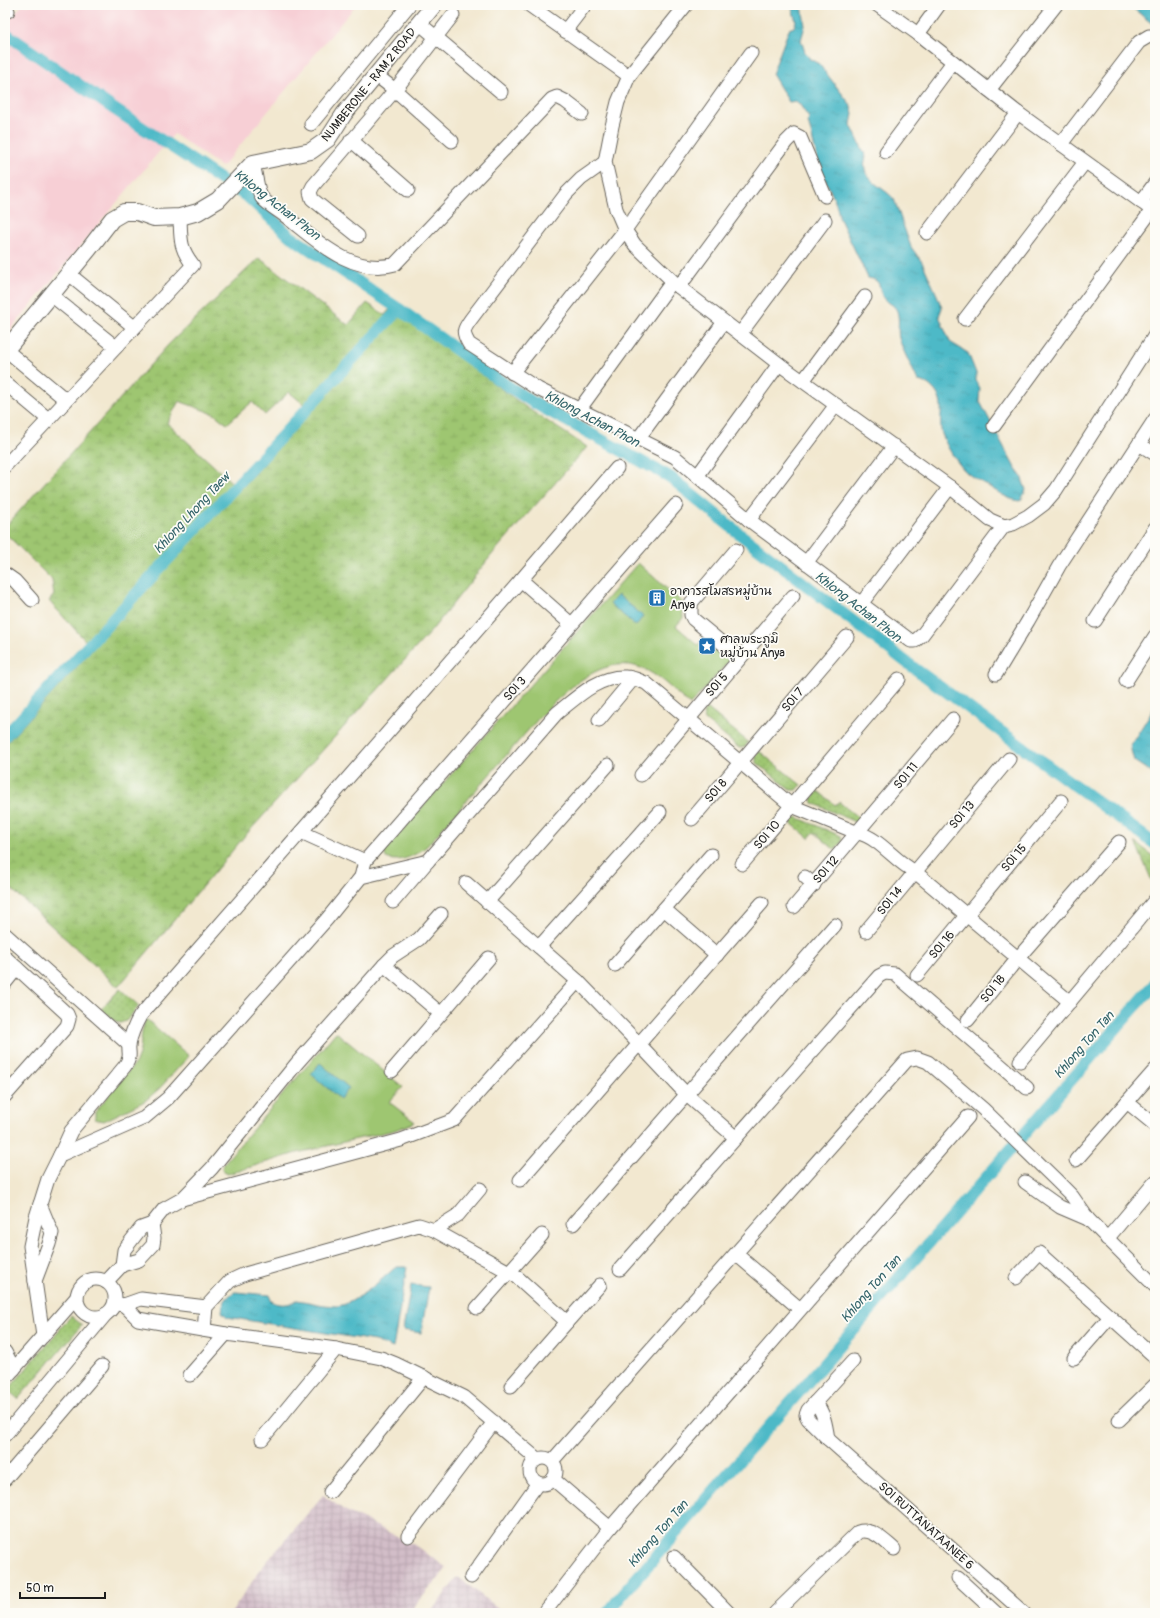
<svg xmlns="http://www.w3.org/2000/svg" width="1160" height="1618" font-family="Pangolin,'Playpen Sans Thai',sans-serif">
<defs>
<pattern id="industrial-grid" width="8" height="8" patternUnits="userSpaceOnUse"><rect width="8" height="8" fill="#d2bdc8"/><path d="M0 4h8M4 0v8" fill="none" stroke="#b4a2ab"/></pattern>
<pattern id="grass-dots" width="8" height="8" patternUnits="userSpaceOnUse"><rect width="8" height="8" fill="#9ec671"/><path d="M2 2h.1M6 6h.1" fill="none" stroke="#88aa61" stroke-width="1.8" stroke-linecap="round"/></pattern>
<pattern id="wetland-marsh" width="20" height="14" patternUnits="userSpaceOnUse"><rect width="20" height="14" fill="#9ec671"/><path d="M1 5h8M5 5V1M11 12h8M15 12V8" fill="none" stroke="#88aa61"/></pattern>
<pattern id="water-ripples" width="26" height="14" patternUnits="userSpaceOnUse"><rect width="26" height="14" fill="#4db9c7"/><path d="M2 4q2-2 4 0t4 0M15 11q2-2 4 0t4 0" fill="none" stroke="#439eaa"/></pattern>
</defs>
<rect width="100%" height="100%" fill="#fdfcf7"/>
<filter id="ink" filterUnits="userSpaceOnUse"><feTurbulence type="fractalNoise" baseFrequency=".025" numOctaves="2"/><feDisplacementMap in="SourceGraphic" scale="8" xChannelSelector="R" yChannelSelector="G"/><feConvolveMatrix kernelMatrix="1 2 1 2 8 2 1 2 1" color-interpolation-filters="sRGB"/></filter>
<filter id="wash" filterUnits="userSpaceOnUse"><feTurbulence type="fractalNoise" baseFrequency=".012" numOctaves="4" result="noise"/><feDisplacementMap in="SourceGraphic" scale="16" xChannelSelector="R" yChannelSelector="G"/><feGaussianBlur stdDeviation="0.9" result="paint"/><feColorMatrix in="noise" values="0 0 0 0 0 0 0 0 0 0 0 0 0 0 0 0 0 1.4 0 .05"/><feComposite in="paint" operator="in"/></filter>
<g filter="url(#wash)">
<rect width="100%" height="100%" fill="#f2e8d0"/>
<polygon fill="#f7cfd5" points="22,5 356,5 222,167 174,134 5,336 5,25"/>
<g fill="url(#industrial-grid)">
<polygon points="323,1495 344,1510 413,1544 447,1568 409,1613 231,1613 260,1570"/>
<polygon points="458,1577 471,1587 503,1613 430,1613"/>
</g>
<g fill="url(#grass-dots)" stroke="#5d7146">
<polygon points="707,708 748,742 745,747 739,748 705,720 703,713"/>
<polygon points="759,751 801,785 797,790 791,790 757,763 755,756"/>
<polygon points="818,791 835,805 839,802 860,819 857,823 813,803 812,798"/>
<polygon points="796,817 841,836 842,842 835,850 814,832 809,838 791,823"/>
<polygon points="1135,842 1155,857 1155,883 1152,881"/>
<polygon points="120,989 139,1006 126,1021 120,1023 115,1021 101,1009"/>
<polygon points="71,1316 82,1325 18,1399 8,1390"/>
</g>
<path fill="url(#wetland-marsh)" stroke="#5d7146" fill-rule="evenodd" d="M 259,258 L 348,325 L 367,303 L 385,315 L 389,310 L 401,315 L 527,408 L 587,447 L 494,552 L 432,630 L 243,838 L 118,987 L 5,883 L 5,745 L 93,649 L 49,601 L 54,595 L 52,580 L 5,533 L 5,527 L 169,344 ZM 289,392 L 312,411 L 240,490 L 167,423 L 179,401 L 214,414 L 227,424 L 252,402 L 265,415 Z"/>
<g fill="#9ec671" stroke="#5d7146">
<path d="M 638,563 L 682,602 L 683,618 L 676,626 L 698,645 L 705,637 L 728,656 L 728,662 L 690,705 C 678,695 666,682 653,674 C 609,645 566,690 538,719 L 428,845 C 417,855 400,864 386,858 L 384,852 L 385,849 Z"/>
<path d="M 146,1019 L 189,1056 L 160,1088 L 145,1101 L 104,1121 L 95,1119 L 95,1112 L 136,1062 C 143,1049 139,1033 146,1019 Z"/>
<polygon points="336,1032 403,1087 389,1102 415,1122 395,1130 293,1154 228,1174 224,1172 222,1168 225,1162"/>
</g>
<g fill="url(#water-ripples)" stroke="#346a72">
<path d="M 791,5 L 802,5 L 805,26 L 801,40 L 805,52 L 810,59 L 819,64 L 850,104 L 853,113 L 851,125 L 866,157 C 858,179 883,186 894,199 L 911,247 L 922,262 L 937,295 L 942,308 L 939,316 L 950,342 L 968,353 L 976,373 L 976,381 L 980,388 L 979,400 L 1015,468 L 1021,476 L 1026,490 L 1021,500 L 1019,501 C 1007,499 998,492 988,486 C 982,482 973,478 967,473 C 957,463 947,448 942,434 C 937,417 949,401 929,385 C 926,383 922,381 918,381 C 912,367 903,352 899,338 C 897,329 900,320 897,311 C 894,304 887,303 884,298 C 877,291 884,280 868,278 L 839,217 C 837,200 827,186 821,171 C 815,155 813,138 808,122 L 809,118 L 800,105 L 796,101 L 789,102 L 772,74 L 789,29 L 794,27 L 796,21 Z"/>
<polygon points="1129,5 1155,5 1155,26"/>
<polygon points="618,595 643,616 636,626 610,604"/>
<polygon points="1155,706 1155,775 1134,761 1130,746"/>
<polygon points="320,1063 349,1088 340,1099 311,1074"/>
<path d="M 396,1267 L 407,1267 L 393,1348 L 375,1341 L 227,1317 L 222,1312 C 223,1303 226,1296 235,1292 L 270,1295 L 271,1301 C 280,1306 289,1305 297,1300 C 310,1302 324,1306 337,1306 C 354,1305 383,1278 396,1267 Z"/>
<polygon points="411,1285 429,1287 421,1333 403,1330"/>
</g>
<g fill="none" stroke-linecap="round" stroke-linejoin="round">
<g stroke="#4db9c7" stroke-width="12">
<polyline points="5,33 111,107 249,198 290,236 399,309 502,382 534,403 670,477 741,535 914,668 1155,844"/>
<polyline points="5,736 399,309"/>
<polyline points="608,1613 621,1596 1155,984"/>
</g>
</g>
</g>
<g filter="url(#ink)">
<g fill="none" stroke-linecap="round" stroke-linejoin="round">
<defs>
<g id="minor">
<polyline points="529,5 629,76"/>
<polyline points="686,5 629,76 618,102 612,126 605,162 616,209 625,230 635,245 679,287 779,364 950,487 990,520 1004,526 1013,524 1028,516 1044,504 1056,490 1155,335"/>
<polyline points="877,5 918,34 1018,113 1155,212"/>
<polyline points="5,9 8,11"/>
<polyline points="419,23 501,92"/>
<polyline points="565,31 585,5"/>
<polyline points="918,34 939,5"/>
<polyline points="989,90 1056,5"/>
<polyline points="311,124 409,5"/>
<polyline points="351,140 408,190"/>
<polyline points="452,141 395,90 453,15"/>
<polyline points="1061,144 1139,42 1149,36 1155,37"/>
<polyline points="886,152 953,62"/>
<path d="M 605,162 L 581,179 L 566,194 L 471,319 C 463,330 462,332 469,344 L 538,389 L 675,457 L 749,520 L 911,641 L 915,641 L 922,635 L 1004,526"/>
<path d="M 253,163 C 255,171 258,193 262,198 C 269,206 281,212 289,219 C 318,242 354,276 395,264 L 552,99 L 557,97 L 565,101 L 582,114"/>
<polyline points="1141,202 1155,183"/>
<polyline points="927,233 1018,113"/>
<polyline points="358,236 312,199 310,192 313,186 395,90 376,75"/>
<polyline points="69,274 134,327"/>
<polyline points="679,287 786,142 794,134 800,137 825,196"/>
<polyline points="51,295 116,347"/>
<polyline points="965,319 1085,162"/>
<polyline points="740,334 825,220"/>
<polyline points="6,350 66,400"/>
<polyline points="512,373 625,230 751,53"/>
<polyline points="803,381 865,297"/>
<polyline points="5,383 48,419"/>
<polyline points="579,410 672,282"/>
<polyline points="994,426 1152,210"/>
<polyline points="638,439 724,322"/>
<polyline points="1139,444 1155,454"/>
<path d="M 5,466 L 193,265 C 179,247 181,239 180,217"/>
<polyline points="698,475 779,364"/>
<polyline points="749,520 836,405"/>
<polyline points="736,550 691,603 691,615 693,619 740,658"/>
<polyline points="806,563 894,446"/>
<polyline points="5,574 15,581 32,600"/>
<polyline points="521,580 571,624"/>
<polyline points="861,604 950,487"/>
<polyline points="1095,621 1155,528"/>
<polyline points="996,674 1028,621 1059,566 1155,419"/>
<polyline points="1126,681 1155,636"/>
<polyline points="599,720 633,679"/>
<polyline points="641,775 793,596"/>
<polyline points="692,819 847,637"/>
<polyline points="301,832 365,861"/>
<polyline points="742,864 899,679"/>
<polyline points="361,877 365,861 676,505"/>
<polyline points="805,877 814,885"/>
<polyline points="466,883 578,981"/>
<polyline points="393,902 428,861"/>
<polyline points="487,902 608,765"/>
<polyline points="794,907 953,719"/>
<polyline points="664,909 717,955"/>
<polyline points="866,931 1009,759"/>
<polyline points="5,934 129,1045"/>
<polyline points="539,947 660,812"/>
<polyline points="5,957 67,1014 69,1019 67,1026 5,1096"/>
<polyline points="384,965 441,1014"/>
<polyline points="615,965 711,855"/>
<polyline points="917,975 1061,801"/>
<polyline points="5,983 17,968"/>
<polyline points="968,1020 1018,958 1119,842"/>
<polyline points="1020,1061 1155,900"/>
<polyline points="392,1071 489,958"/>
<polyline points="1127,1102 1155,1125"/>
<path d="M 60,1155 L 71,1131 L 125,1066 C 132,1055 128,1054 129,1044 C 131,1034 135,1025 140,1016 L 521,580 L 617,468"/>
<polyline points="1076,1160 1155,1070"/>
<polyline points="520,1180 762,903"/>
<polyline points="1025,1182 1060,1207 1088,1219"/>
<polyline points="182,1199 401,1140 454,1120 578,981 639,1044 687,1095 736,1138"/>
<polyline points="573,1224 835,925"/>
<polyline points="434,1230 458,1215 480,1189"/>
<polyline points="1107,1239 1155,1182"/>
<polyline points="736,1254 800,1309"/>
<polyline points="122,1265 124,1250 141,1228 152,1224 164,1209 182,1199 212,1168 297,1063 384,965 393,956 419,939 441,914"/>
<polyline points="620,1269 879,976 885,973 895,974 1027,1088"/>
<polyline points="1016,1278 1039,1253 1155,1357"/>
<circle cx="96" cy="1298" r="19"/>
<polyline points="35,1281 49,1244 52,1233 40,1204"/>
<polyline points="106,1282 122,1265 139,1260 153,1245 154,1238 152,1224"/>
<polyline points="117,1304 124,1305 141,1299 206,1307"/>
<polyline points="124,1305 138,1319 226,1334 336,1349 381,1358 396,1364 464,1397 537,1459"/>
<polyline points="477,1308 542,1235"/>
<polyline points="567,1322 600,1285"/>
<polyline points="204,1330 206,1307 230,1281 245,1274 419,1225 434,1230 516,1276 567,1322 511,1386"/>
<path d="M 43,1336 L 30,1246 L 36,1217 L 48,1179 L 60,1155 L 144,1118 L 168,1098 L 327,919 L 361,877 L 428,861 L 556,714 C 576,698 599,675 626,677 C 633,677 640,681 646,683 L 792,806 L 858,833 C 880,838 894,861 914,871 L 1070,1002"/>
<polyline points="5,1352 14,1369"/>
<polyline points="1074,1358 1110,1317"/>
<polyline points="853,1361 808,1410 806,1415 808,1419 828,1439 1024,1613"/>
<polyline points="190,1375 226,1334"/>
<polyline points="5,1379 77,1297"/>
<path d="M 815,1402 C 824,1412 826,1426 828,1439"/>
<polyline points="1119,1420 1155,1385"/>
<polyline points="5,1435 106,1314"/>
<polyline points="262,1439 336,1349"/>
<circle cx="543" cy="1471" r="13"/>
<polyline points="552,1461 907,1060 917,1058 928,1062 983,1109 1056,1180 1072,1196 1088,1219 1155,1286"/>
<polyline points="5,1479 102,1366"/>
<polyline points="553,1479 610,1528"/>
<polyline points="330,1492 424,1377"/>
<polyline points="408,1536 494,1422"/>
<polyline points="674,1557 729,1613"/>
<polyline points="471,1577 538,1483"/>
<polyline points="958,1578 996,1613"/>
<polyline points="544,1613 610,1528 968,1117"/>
<path d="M 775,1613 L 858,1532 C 872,1527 884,1541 894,1549"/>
</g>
<polyline id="tertiary" points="5,351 89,249 112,219 124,212 137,212 154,218 180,217 198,212 218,200 253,163 311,151 328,139 344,114 434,5"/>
</defs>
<use href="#minor" stroke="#67635b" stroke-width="15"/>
<use href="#tertiary" stroke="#67635b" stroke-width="18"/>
<use href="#minor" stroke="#fff" stroke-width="13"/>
<use href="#tertiary" stroke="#fff" stroke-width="16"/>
</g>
</g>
<defs>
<symbol id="building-square" viewBox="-11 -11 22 22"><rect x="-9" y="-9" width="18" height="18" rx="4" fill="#1f6fb2" stroke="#fdfcf7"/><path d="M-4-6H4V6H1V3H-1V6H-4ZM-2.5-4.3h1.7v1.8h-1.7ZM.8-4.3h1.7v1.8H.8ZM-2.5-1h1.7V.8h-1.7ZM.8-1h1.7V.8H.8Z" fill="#fff"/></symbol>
<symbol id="sight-square" viewBox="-11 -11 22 22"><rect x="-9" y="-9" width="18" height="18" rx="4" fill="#1f6fb2" stroke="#fdfcf7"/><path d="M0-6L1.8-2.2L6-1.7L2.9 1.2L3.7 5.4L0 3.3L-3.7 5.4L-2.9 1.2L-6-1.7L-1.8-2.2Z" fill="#fff"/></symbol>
</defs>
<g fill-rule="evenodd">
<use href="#building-square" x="647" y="588" width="20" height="20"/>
<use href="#sight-square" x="697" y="636" width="20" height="20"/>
</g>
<g text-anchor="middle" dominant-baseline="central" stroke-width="3.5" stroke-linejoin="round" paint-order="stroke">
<g font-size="12" fill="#1c1c1c" stroke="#fdfcf7">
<text transform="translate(369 85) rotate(-51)">NUMBERONE - RAM 2 ROAD</text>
<text transform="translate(717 685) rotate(-49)">SOI 5</text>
<text transform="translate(515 689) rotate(-49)">SOI 3</text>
<text transform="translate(793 700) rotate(-50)">SOI 7</text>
<text transform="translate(906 776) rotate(-50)">SOI 11</text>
<text transform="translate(716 791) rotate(-49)">SOI 8</text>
<text transform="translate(962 815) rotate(-50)">SOI 13</text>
<text transform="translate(767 835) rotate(-50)">SOI 10</text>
<text transform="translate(1014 858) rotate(-50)">SOI 15</text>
<text transform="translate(826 870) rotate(-49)">SOI 12</text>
<text transform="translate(890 901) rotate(-51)">SOI 14</text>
<text transform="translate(942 945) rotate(-50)">SOI 16</text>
<text transform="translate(993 989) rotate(-51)">SOI 18</text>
<text transform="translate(926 1526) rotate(42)">SOI RUTTANATAANEE 6</text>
</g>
<g font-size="12" fill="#1c1c1c" stroke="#fdfcf7" text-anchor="start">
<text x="670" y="591">อาคารสโมสรหมู่บ้าน<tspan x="670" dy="14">Anya</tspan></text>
<text x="720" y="639">ศาลพระภูมิ<tspan x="720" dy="14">หมู่บ้าน Anya</tspan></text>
</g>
<g font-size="13" font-style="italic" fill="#326369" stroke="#fdfcf7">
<text transform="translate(277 205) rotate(38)">Khlong Achan Phon</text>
<text transform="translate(592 419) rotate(28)">Khlong Achan Phon</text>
<text transform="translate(192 513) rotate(-47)">Khlong Lhong Taew</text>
<text transform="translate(858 607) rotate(38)">Khlong Achan Phon</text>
<text transform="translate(1084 1045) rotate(-49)">Khlong Ton Tan</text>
<text transform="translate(871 1289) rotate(-49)">Khlong Ton Tan</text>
<text transform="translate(658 1534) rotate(-49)">Khlong Ton Tan</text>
</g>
</g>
<rect width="1160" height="1618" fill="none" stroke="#fdfcf7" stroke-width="20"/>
<path d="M20 1592v6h85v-6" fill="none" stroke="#1c1c1c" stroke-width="2"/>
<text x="26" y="1592" font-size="12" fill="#1c1c1c" stroke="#fdfcf7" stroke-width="3" paint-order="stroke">50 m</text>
</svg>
